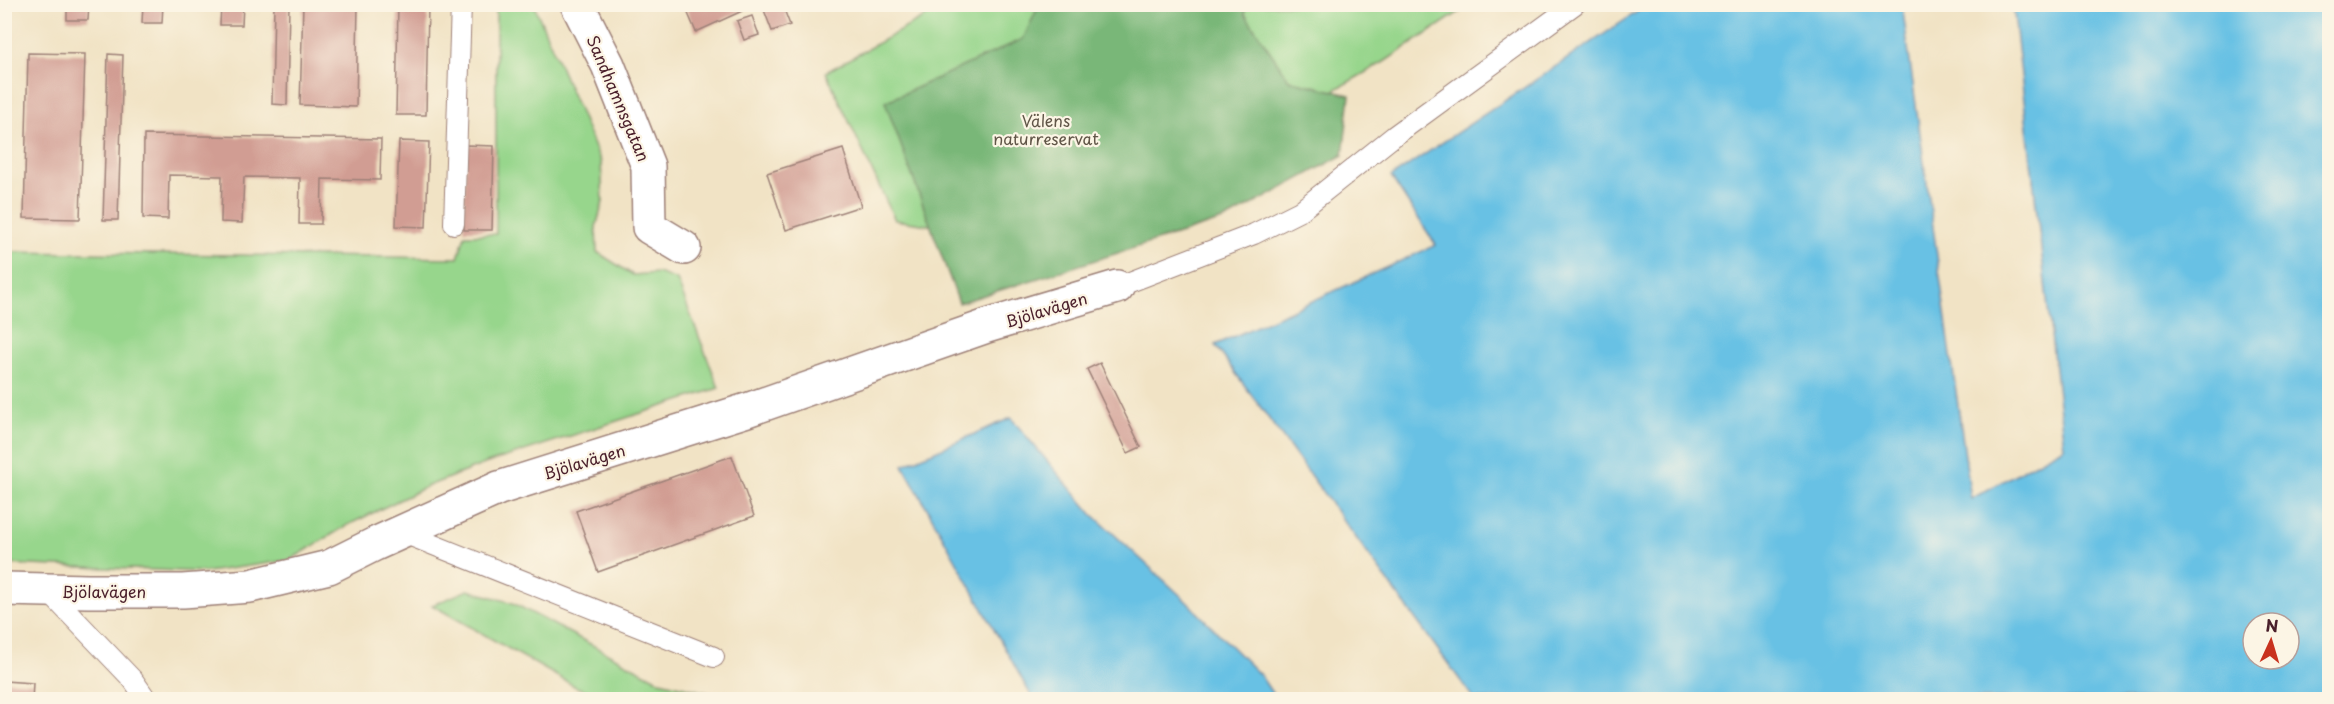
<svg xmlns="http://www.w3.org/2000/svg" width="2334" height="704" font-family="'Playpen Sans',sans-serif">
<rect width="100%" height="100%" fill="#fcf5e5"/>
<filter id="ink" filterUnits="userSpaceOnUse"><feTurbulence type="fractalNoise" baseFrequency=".0167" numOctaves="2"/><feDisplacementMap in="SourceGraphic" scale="12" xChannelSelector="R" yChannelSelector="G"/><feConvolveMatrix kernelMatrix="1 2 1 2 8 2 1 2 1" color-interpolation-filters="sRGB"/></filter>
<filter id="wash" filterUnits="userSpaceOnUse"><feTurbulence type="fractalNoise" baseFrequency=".008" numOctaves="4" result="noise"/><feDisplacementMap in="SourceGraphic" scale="24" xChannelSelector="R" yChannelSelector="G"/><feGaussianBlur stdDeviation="1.35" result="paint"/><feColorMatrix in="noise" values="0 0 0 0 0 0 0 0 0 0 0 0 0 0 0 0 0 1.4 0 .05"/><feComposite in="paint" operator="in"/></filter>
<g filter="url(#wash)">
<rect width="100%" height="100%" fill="#f1e3c5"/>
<g fill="#97d68c" stroke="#707a5c" stroke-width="1.5">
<polygon points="496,5 534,5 601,162 603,202 596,227 597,252 633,275 658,273 677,280 719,388 487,463 428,486 346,526 290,560 207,572 5,564 5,252 458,258 465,235 496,234"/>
<polygon points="946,5 1470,5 1384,62 1157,190 975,232 895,220 826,72"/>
<polygon points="468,590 513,603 660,681 734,699 609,699 576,687 432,605"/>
</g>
<polygon fill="#79b778" stroke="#626b52" stroke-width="1.5" points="1039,5 1245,5 1245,14 1289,80 1350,95 1343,155 1226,219 959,303 885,102 1023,39"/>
<g fill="#67c1e4" stroke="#587088" stroke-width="1.5" fill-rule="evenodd">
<path d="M 1649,4 L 1902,5 L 1971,499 L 2064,447 L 2013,5 L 2329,5 L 2329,699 L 1474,699 L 1215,345 L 1436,245 L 1391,177 ZM 2253,623 L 2289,623 L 2289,659 L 2253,659 Z"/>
<polygon points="1011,418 1092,514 1181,596 1260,675 1276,699 1033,699 903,465"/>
</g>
<g id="blocks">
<g fill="#d19d93">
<rect x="4" y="4" width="5" height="15"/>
<polygon points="67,4 89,4 88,20 67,20"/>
<polygon points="143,4 163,4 162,23 142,23"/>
<polygon points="274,4 289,4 287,105 272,104"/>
<polygon points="303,4 358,4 356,107 300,105"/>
<polygon points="398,4 428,4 426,115 396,115"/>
<polygon points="684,4 739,4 742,11 696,32"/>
<polygon points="780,4 782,4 790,25 772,31 764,10"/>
<polygon points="221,5 243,5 242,25 220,25"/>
<polygon points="752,16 759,35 744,40 737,21"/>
<polygon points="28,53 85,54 80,219 24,218"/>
<polygon points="108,54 123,55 118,220 103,220"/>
<polygon points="144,135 381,139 380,180 322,179 321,224 299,224 300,178 244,177 242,223 221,222 222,176 169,175 168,219 143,218"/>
<polygon points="399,141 429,142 426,227 396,226"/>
<polygon points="466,145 494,146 492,230 464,230"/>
<polygon points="843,149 861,206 786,230 767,173"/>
<polygon points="1100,363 1141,447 1128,453 1087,369"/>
<polygon points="732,456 754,516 598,572 576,511"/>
<polygon points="4,681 33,683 32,700 4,700"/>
</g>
</g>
</g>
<g filter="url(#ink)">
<use href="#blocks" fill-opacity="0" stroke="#9e8178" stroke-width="1.5"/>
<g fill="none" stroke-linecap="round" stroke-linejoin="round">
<defs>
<g id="service">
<polyline points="454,224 461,4"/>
<polyline points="1117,287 1254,234 1300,211 1394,136 1575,4"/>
<polyline points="401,532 714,657"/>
<polyline points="47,590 133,680 147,700"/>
</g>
<g id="minor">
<polyline points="577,4 608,65 648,166 649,227 684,248"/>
<polyline points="4,589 88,591 183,591 250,586 329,567 375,544 499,488 747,410 987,326 1117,287"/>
</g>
</defs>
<use href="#service" stroke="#9e8178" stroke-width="22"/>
<use href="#minor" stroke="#9e8178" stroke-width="36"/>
<use href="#service" stroke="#fff" stroke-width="20"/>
<use href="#minor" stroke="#fff" stroke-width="33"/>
</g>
</g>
<g text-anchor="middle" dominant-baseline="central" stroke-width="4.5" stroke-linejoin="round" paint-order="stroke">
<g font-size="16" fill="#4a1f2b" stroke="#fcf5e5">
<text transform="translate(619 98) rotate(67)">Sandhamnsgatan</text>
<text transform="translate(1046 309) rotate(-17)">Bjölavägen</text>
<text transform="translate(584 461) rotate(-17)">Bjölavägen</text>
<text x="104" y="591">Bjölavägen</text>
</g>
<g font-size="16" fill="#615648" stroke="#fcf5e5">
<text x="1046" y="120">Välens<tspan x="1046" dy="18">naturreservat</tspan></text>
</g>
</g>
<rect width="2334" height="704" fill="none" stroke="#fcf5e5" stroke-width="24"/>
<g transform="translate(2271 641) rotate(4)"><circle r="28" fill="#fcf5e5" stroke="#b59f9b" stroke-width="1.5"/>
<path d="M0-4.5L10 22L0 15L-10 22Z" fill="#c8321e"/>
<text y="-9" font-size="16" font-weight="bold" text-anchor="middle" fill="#4a1f2b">N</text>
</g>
</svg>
